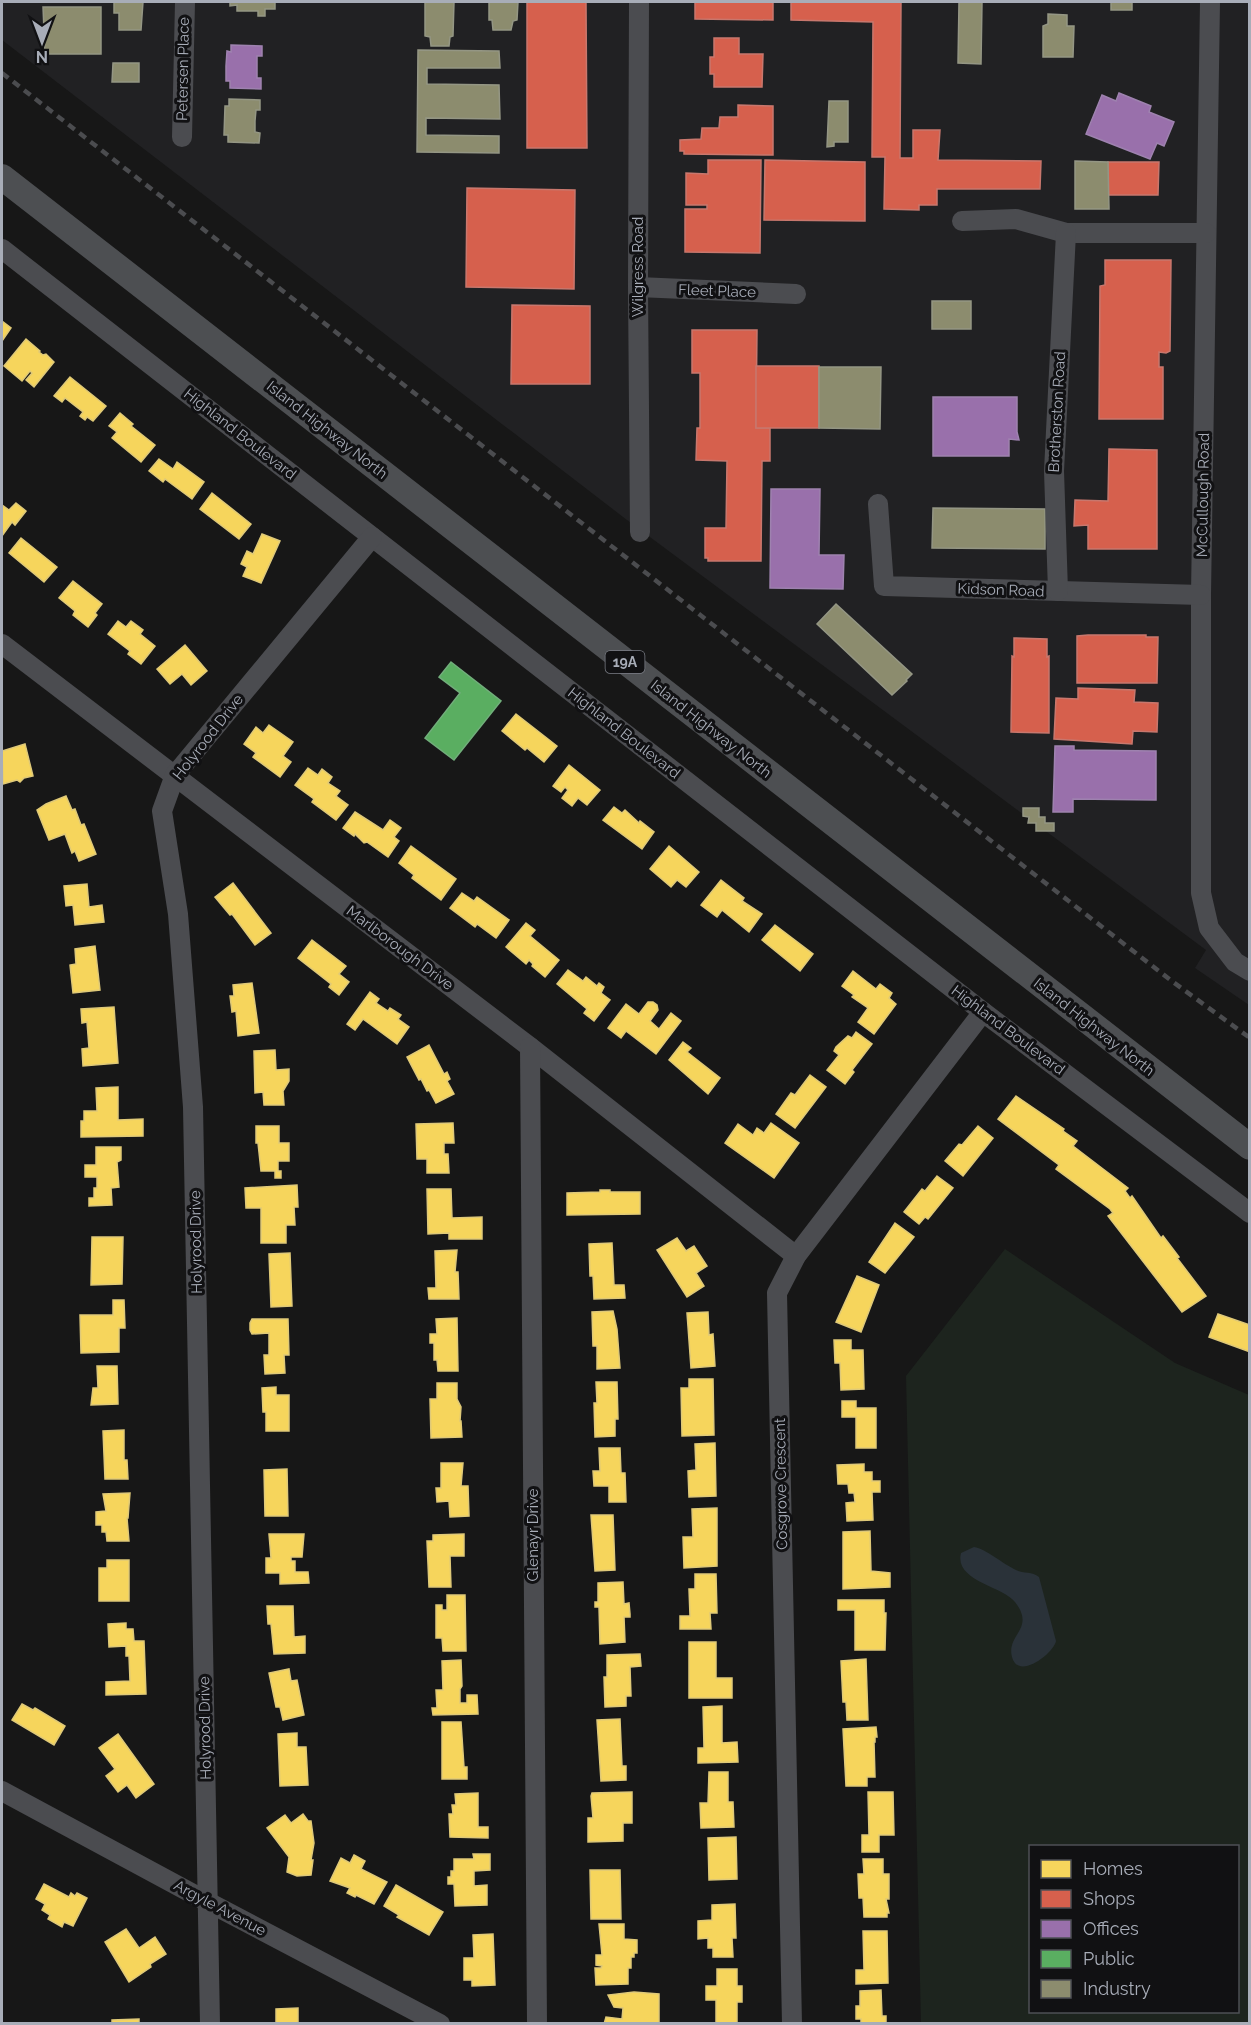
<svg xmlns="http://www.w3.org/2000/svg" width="1251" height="2025" font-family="Raleway,sans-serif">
<rect width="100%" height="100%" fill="#171717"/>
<polygon fill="#212123" points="2,2 1249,2 1249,1005 1195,968 1206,950 627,520 2,40"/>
<path fill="#1d241e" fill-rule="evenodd" d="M 1005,1249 L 1175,1363 L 1249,1395 L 1249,2023 L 921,2023 L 906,1376 ZM 1030,1846 L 1238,1846 L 1238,2012 L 1030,2012 Z"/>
<path fill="#2a3239" d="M 974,1547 C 986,1549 1003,1564 1016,1570 C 1024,1574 1032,1571 1039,1577 L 1056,1641 C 1054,1653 1018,1681 1012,1657 C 1006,1634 1036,1629 1015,1602 C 1002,1586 954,1581 961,1553 Z"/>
<g fill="#f6d55c" stroke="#dfc978" stroke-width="1.5">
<polygon points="2,321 11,328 2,341"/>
<polygon points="26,339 40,351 39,352 43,355 46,354 54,362 34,387 26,380 32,373 30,371 22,381 4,366"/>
<polygon points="70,377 106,406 93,421 87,417 85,420 80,416 83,412 65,398 62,402 54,396"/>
<polygon points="120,413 133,424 131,426 155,445 141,462 112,438 117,432 109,426"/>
<polygon points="159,459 173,469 177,462 204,482 192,499 165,479 163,482 149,471"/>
<polygon points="212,493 251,524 239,539 200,509"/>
<polygon points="16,503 26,511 15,525 12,522 2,536 2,505 9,510"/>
<polygon points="262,534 280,541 261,583 243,576 247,567 241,564 247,551 253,554"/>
<polygon points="21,538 57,567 44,582 9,553"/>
<polygon points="73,581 102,604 95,613 97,615 88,627 73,615 75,611 59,598"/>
<polygon points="118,621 126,627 131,621 143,630 140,634 155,646 141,664 128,654 130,651 108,634"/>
<polygon points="185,645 207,671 191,685 182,674 170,684 157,669"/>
<polygon points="516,714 557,746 544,762 527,748 525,750 502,731"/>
<polygon points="269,725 293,742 283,756 291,762 280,777 253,757 256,753 244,744 256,727 263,733"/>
<polygon points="25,744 33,776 24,778 20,782 17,780 3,784 2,751"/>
<polygon points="569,765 600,790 587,805 578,798 572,806 562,798 568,790 565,787 561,792 553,786"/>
<polygon points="308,768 318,775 322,769 332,777 328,783 340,791 336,796 348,805 336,820 312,802 314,799 295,785"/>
<polygon points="66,796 72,810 75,809 81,825 84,824 96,854 79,861 75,851 72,853 65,834 49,840 37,810 46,804"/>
<polygon points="614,807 622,813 625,810 639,823 640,821 654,832 642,849 603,820"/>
<polygon points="355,812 383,830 390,820 401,828 394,837 399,841 388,857 367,842 364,843 355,834 354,836 343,828"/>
<polygon points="411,846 456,879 441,900 412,878 414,875 399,863"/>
<polygon points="669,846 699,872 686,887 677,880 671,887 650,869"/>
<polygon points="721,880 744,898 742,901 762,914 749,932 722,910 717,917 701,905"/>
<polygon points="233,883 271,933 255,945 232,914 230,915 215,897"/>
<polygon points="87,884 89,907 102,905 104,922 75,925 73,905 66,906 64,886"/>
<polygon points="462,893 474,901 477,897 509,920 496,938 477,924 475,927 450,908"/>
<polygon points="526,923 535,930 530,936 559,960 545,977 532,966 533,964 529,960 526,964 506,947"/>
<polygon points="775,925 813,954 800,971 762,940"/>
<polygon points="312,940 346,966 339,974 349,982 339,995 329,987 331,984 298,958"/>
<polygon points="95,946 100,990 73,993 70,965 76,964 75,949"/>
<polygon points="568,970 583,981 586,977 597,986 599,983 604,987 601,993 610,1000 594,1021 584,1013 587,1009 557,984"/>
<polygon points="853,971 876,989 880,984 892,993 889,998 896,1004 874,1034 858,1022 868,1008 852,997 854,995 842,986"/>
<polygon points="252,983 259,1033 238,1036 236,1011 232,1012 230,996 234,996 233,985"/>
<polygon points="370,992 379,999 376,1003 388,1011 390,1008 401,1015 398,1019 409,1027 397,1044 363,1019 355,1030 347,1024"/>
<polygon points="648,1002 653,1002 657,1005 658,1010 650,1021 659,1029 671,1013 681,1021 656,1054 626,1031 621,1038 608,1028 626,1004 639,1014"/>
<polygon points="114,1007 118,1063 83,1066 82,1049 89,1048 87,1022 82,1023 81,1009"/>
<polygon points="856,1032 872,1044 852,1070 854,1072 845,1084 827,1070 839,1055 834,1051 836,1047 848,1036 852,1038"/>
<polygon points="683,1042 691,1048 687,1052 720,1078 708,1094 669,1060"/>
<polygon points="429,1045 444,1074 447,1072 450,1079 447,1081 454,1094 436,1103 429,1090 427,1091 421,1079 419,1080 407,1057"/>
<polygon points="275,1050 276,1070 289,1069 289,1081 283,1091 284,1105 264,1105 263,1092 255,1093 254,1051"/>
<polygon points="810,1075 826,1087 795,1128 776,1114 791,1093 795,1095"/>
<polygon points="118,1087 118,1120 143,1119 143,1136 81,1137 81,1121 84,1121 84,1111 97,1111 96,1088"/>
<polygon points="1016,1096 1064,1129 1063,1131 1077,1141 1073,1146 1128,1188 1125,1191 1130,1198 1132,1196 1161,1238 1163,1236 1179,1257 1177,1258 1206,1296 1182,1312 1108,1216 1113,1213 1110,1209 1056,1169 1059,1165 998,1119"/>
<polygon points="453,1123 454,1143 444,1143 444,1154 448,1154 449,1173 427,1173 427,1159 417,1159 416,1124"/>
<polygon points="771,1123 799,1143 774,1178 725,1143 738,1124 753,1135 757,1128 764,1133"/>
<polygon points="256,1126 279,1126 279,1143 289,1143 289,1161 278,1161 278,1171 281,1171 281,1178 275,1178 275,1171 261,1171 258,1143 256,1143"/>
<polygon points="978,1126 993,1138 963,1176 945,1161 959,1144 962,1145"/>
<polygon points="96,1147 121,1147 121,1160 117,1162 119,1187 111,1188 112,1205 89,1206 89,1198 94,1198 94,1188 97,1188 97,1177 85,1177 85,1165 96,1165"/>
<polygon points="937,1176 953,1188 928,1219 925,1217 919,1224 904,1212 922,1189 925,1191"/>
<polygon points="297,1185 298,1207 294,1207 295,1225 286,1225 286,1243 261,1243 261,1208 246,1208 245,1188"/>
<polygon points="427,1189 451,1189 452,1218 482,1217 482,1239 449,1239 449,1233 428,1234"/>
<polygon points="600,1190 610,1190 610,1192 640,1192 640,1214 567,1215 567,1193 600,1192"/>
<polygon points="895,1223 914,1237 885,1273 869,1262"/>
<polygon points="92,1237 123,1237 122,1284 91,1285"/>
<polygon points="677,1238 686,1251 694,1246 707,1266 696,1273 704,1286 687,1297 657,1250"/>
<polygon points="612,1243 614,1285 624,1285 625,1298 594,1299 593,1276 590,1276 589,1244"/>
<polygon points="457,1250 455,1272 458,1272 459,1299 429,1299 428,1288 436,1288 435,1251"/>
<polygon points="290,1253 292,1306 271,1307 269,1254"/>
<polygon points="857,1276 879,1285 861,1332 836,1322"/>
<polygon points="113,1300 124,1300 125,1328 119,1328 119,1352 81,1353 80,1315 113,1315"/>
<polygon points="613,1311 617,1329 620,1368 597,1369 597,1346 593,1346 592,1312"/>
<polygon points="708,1312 709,1335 713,1334 715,1366 691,1368 687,1313"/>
<polygon points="1218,1314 1250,1325 1250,1352 1209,1337"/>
<polygon points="457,1318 458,1371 438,1371 437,1360 434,1360 434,1343 430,1343 430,1334 437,1334 436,1319"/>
<polygon points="252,1319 288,1319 289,1355 284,1355 285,1373 265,1374 264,1355 269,1355 269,1333 252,1334 250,1330 250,1323"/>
<polygon points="834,1340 851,1340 851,1350 863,1350 864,1389 841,1390 840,1363 835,1363"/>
<polygon points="97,1366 117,1366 118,1404 91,1405 93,1388 98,1388"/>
<polygon points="689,1379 713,1379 714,1435 682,1436 681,1388 689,1388"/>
<polygon points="596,1382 617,1382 618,1419 615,1419 615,1436 595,1437 594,1403 597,1403"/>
<polygon points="437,1383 457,1383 457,1399 461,1407 460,1421 461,1421 462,1437 431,1438 430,1399 437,1399"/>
<polygon points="276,1387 276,1395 289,1395 289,1431 266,1431 266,1412 263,1412 262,1388"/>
<polygon points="842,1401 856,1401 856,1408 876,1408 876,1448 856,1448 856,1417 842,1417"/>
<polygon points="124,1430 124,1460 127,1460 128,1479 105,1479 103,1431"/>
<polygon points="715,1443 716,1496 689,1497 688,1471 696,1470 695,1444"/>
<polygon points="599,1448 620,1448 621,1473 625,1473 626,1502 609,1502 609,1486 594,1486 593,1471 600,1471"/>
<polygon points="441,1463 463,1463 461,1486 468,1486 469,1516 450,1517 449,1501 437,1502 436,1488 441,1488"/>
<polygon points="864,1464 864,1472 872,1472 872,1481 880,1481 880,1492 872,1492 873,1520 847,1521 846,1503 855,1502 854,1493 849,1493 848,1484 838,1484 837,1465"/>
<polygon points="287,1469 288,1516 265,1516 264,1470"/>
<polygon points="130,1493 128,1518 127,1518 129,1541 107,1541 106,1532 102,1532 102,1525 96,1525 96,1512 106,1511 103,1494"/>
<polygon points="717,1508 717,1566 684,1568 683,1537 693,1537 692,1509"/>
<polygon points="591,1515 613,1515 615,1570 595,1571"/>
<polygon points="870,1531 871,1571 890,1573 890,1587 843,1589 843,1532"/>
<polygon points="269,1534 304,1534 302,1557 291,1557 291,1561 295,1561 295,1572 308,1572 309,1583 280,1584 280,1573 266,1573 266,1558 271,1558"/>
<polygon points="464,1534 464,1556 450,1556 451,1587 429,1587 427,1541 433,1541 433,1535"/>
<polygon points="107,1560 129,1560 129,1601 99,1601 99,1568 107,1568"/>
<polygon points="695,1574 716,1574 717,1613 710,1613 711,1629 680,1629 680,1616 690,1616 689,1589 695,1589"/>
<polygon points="623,1582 624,1604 629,1603 630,1614 630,1617 624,1617 625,1642 600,1644 599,1607 595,1607 595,1602 598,1602 598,1583"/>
<polygon points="447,1595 465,1595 466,1651 443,1651 442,1638 436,1638 436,1605 442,1605 442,1610 447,1610"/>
<polygon points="838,1600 884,1600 884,1613 886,1613 885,1650 855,1650 855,1610 838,1610"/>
<polygon points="267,1606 293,1606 294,1637 305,1636 305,1653 274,1654 271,1624 268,1624"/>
<polygon points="126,1623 126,1629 133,1629 134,1641 144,1641 146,1694 106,1695 106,1682 130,1681 129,1656 126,1656 126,1646 109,1647 108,1624"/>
<polygon points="689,1642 716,1642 716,1678 732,1678 732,1698 689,1698"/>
<polygon points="640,1654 641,1666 630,1667 631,1696 626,1696 626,1706 605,1707 604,1677 607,1677 607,1655"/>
<polygon points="866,1659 868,1720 847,1720 846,1702 843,1702 841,1661"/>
<polygon points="461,1660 462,1686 460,1689 460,1703 467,1703 467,1695 477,1695 478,1714 433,1715 432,1708 437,1708 436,1690 443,1690 442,1661"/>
<polygon points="289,1669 291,1681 297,1680 304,1715 283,1720 280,1707 276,1707 269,1673"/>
<polygon points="22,1704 33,1710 35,1708 65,1726 54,1745 12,1720"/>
<polygon points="722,1706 722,1743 737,1742 738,1762 698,1763 698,1748 704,1748 703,1707"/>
<polygon points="620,1719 622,1766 626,1766 626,1780 601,1781 597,1720"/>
<polygon points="442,1722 461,1722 464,1767 467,1767 467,1779 442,1779"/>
<polygon points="876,1727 877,1737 875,1737 875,1742 874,1742 875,1777 867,1777 867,1786 846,1786 843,1729"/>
<polygon points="297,1733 297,1747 306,1747 308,1785 280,1786 278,1734"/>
<polygon points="118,1734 154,1784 136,1798 127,1785 118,1792 106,1776 115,1769 99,1748"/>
<polygon points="709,1772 728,1772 728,1802 733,1802 734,1827 701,1828 700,1803 708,1803"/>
<polygon points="632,1792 632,1823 623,1823 623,1841 588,1842 588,1818 593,1818 591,1796 592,1793"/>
<polygon points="868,1792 893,1792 894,1835 879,1835 879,1852 862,1852 862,1835 869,1835"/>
<polygon points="478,1793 478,1827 488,1827 488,1838 450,1837 449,1814 453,1814 452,1805 456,1805 455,1794"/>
<polygon points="303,1814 308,1821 311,1821 314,1843 311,1860 313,1860 311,1875 297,1876 287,1872 289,1857 267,1828 285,1815 291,1823"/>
<polygon points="736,1837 737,1879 709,1880 708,1838"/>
<polygon points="473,1854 490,1854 490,1870 474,1871 474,1886 487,1885 487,1905 455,1906 454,1884 448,1884 448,1877 451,1877 451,1871 454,1871 454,1859 474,1859"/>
<polygon points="354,1855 365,1861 361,1869 387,1882 374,1904 356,1895 355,1897 347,1893 350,1888 330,1881 341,1858 350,1863"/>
<polygon points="863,1859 883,1859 883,1874 889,1874 889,1899 886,1899 889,1913 887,1913 887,1917 864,1917 863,1898 859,1898 858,1874 864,1874"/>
<polygon points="590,1870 620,1870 621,1919 591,1919"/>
<polygon points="44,1884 69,1897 71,1893 75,1896 77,1893 87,1898 73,1926 64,1922 62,1927 48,1919 50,1915 42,1910 45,1904 36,1899"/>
<polygon points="396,1885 443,1912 429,1935 397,1917 399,1915 384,1906"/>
<polygon points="735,1904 736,1938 732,1938 733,1957 713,1957 713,1948 708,1948 708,1938 698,1939 698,1921 712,1920 712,1905"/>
<polygon points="599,1924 624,1924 624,1939 637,1940 637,1953 634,1953 634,1957 631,1957 631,1968 628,1968 628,1984 596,1985 595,1968 601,1968 602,1966 596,1965 596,1955 602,1955"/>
<polygon points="126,1929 139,1948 155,1937 166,1954 150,1964 151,1967 129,1982 105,1942"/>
<polygon points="863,1931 887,1931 888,1983 856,1984 856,1970 864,1970"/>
<polygon points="493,1934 495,1985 472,1986 472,1980 464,1980 464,1958 474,1958 473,1935"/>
<polygon points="717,1969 737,1969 737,1986 742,1986 742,2002 737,2002 737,2024 716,2024 716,2000 706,2000 706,1986 717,1986"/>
<polygon points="881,1990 882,2016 886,2016 886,2024 861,2024 861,2019 856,2019 856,2006 860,2006 860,1991"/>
<polygon points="634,1992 659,1994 659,2024 604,2024 606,2017 622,2019 623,2008 614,2007 608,1995"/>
<polygon points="298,2008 298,2024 276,2024 276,2009"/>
<polygon points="139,2019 139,2023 153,2024 112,2024 112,2020"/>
</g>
<g fill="#d6604d" stroke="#c8776d" stroke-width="1.5">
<polygon points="527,2 586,2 587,148 527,148"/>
<polygon points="695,2 773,2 773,20 695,19"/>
<polygon points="791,2 901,2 900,158 913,158 913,130 940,130 938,160 1041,161 1040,189 937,189 937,205 919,205 919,210 884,209 885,157 872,157 873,22 791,20"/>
<polygon points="714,38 739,38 739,54 763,54 762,87 714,87 714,74 710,74 710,57 714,57"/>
<polygon points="738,105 773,106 773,155 684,154 684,151 680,151 680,140 701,139 702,128 719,128 720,117 738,117"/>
<polygon points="708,160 761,160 760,253 685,252 685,209 707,209 707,205 686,205 686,173 708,174"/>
<polygon points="765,160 865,162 865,221 764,220"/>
<polygon points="1108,162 1159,162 1158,195 1108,195"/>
<polygon points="467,188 575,190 574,289 466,287"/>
<polygon points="1105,260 1171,260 1170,351 1166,353 1159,352 1159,367 1163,367 1163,419 1099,419 1100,286 1105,285"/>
<polygon points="512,305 590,306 590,384 511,384"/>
<polygon points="692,330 757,330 756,428 770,428 770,461 762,461 761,561 708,561 708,558 705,558 705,528 726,528 727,461 696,460 697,428 700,428 700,373 692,373"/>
<rect x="756" y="366" width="63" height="62"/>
<polygon points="1109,449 1157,450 1157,549 1088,549 1088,525 1074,526 1075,500 1108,501"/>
<polygon points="1088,635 1146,635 1146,637 1158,637 1157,683 1077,683 1077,636"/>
<polygon points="1014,638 1047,639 1047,657 1049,656 1049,733 1011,732 1012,656 1014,657"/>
<polygon points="1078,688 1135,690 1134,702 1158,703 1157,732 1133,731 1132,744 1054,739 1056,698 1078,699"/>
</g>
<g fill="#9970ab" stroke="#9e82af" stroke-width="1.5">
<polygon points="231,45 262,46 262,56 257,56 257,78 261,78 261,89 230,88 230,81 226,81 226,66 227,51 231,52"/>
<polygon points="1119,93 1151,106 1149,112 1174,122 1164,146 1157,143 1150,159 1086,134 1102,95 1116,101"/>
<polygon points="933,397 1017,397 1017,432 1019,440 1009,439 1009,456 933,456"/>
<polygon points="771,489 820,489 819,555 844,555 843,589 770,588"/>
<polygon points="1055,746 1074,746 1074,750 1156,751 1156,800 1073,799 1073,812 1053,812"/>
</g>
<polygon fill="#5aae61" stroke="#71ae7b" stroke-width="1.5" points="451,662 501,701 454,760 425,738 460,693 439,677"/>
<g fill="#8c8c6e" stroke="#949684" stroke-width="1.5">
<polygon points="114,2 143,2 141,30 119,30 119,13 114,13"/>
<polygon points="230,2 275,2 275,9 265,9 265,16 258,16 258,11 237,11 237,5 230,6"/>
<polygon points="425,2 454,2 453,36 450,37 449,46 431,46 430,37 425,36"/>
<polygon points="489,2 518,2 517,20 513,21 511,30 493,30 492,20 489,20"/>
<polygon points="959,2 982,2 981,64 958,63"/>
<rect x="1111" y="2" width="21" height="8"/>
<polygon points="43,7 101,7 101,54 45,54"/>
<polygon points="1048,14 1067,15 1067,26 1074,26 1073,57 1043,57 1043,26 1048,24"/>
<polygon points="418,50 499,51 500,68 427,68 427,84 499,85 500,119 426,118 426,135 499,136 499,153 417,152"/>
<polygon points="113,63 139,63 139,82 112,82"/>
<polygon points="229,99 260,100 260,110 256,110 255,121 255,132 260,133 259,143 228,142 228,135 224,135 225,106 229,106"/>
<polygon points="829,101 848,101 848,142 834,142 834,146 827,147"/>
<polygon points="1075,161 1108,162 1109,209 1075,209"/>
<rect x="932" y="301" width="39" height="28"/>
<polygon points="819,367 881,367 880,429 819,428"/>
<polygon points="933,508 1045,509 1045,549 932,548"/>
<polygon points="836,604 912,674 906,680 907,681 892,695 817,624"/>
<polygon points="1023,808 1039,808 1039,817 1045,817 1045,823 1054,823 1054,831 1036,831 1036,823 1028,823 1029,817 1023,816"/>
</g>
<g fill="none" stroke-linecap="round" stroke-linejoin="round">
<g stroke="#4b4c50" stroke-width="20">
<polyline points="639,2 638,287 640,532"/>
<polyline points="1210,2 1201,595 1201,893 1209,928 1235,962 1250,971"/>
<polyline points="182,137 185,2"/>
<polyline points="962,221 1016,219 1066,233 1206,233"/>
<polyline points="2,249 983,1012 1250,1213"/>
<polyline points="638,287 796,294"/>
<polyline points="878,504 884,586 1201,595"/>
<polyline points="1058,591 1054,471 1066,233"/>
<polyline points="2,644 530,1047 796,1256"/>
<polyline points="530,1047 537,2024"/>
<polyline points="2,1791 208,1902 440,2024"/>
<polyline points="210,2024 193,1107 178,914 162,811 175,775 372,537"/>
<polyline points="792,2024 777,1293 796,1256 983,1012"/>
</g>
<polyline stroke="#4d4f52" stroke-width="26" points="2,177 1250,1147"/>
<polyline stroke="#4b4c4f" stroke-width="4.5" stroke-dasharray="8 6" stroke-linecap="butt" points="2,73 1173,982 1250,1038"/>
</g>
<g text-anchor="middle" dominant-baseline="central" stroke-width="6" stroke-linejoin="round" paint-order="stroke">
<rect fill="#111113" stroke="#7b7e86" stroke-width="1.5" x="605.5" y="651" width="39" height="22" rx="4.5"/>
<g font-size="14" font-weight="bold" fill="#a8adb8">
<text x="625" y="662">19A</text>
</g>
<g font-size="15" fill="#a8adb8" stroke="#111113">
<text transform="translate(183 69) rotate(-89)">Petersen Place</text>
<text transform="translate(638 267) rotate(-90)">Wilgress Road</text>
<text transform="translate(717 291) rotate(2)">Fleet Place</text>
<text transform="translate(1057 412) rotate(-87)">Brotherston Road</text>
<text transform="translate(327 430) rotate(38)">Island Highway North</text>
<text transform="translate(240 434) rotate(38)">Highland Boulevard</text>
<text transform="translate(1203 495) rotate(-89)">McCullough Road</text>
<text transform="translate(1001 590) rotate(2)">Kidson Road</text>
<text transform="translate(711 729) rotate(38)">Island Highway North</text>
<text transform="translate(624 733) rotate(38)">Highland Boulevard</text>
<text transform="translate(208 737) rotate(-52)">Holyrood Drive</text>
<text transform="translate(400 948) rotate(37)">Marlborough Drive</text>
<text transform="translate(1094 1027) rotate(38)">Island Highway North</text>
<text transform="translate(1008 1030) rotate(37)">Highland Boulevard</text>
<text transform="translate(196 1242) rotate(-91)">Holyrood Drive</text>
<text transform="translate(781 1484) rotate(-91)">Cosgrove Crescent</text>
<text transform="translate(533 1535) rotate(-90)">Glenayr Drive</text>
<text transform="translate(205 1728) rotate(-91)">Holyrood Drive</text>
<text transform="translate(220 1908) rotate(28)">Argyle Avenue</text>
</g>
</g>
<rect width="1251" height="2025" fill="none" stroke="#a8adb8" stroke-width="6"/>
<rect x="1029" y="1845" width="210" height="168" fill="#111113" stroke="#4d4f55" stroke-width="1.5"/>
<rect x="1041" y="1860" width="30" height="18" fill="#f6d55c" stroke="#4d4f55" stroke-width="1.5"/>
<text x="1083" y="1875" font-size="18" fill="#a8adb8">Homes</text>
<rect x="1041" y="1890" width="30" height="18" fill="#d6604d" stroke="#4d4f55" stroke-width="1.5"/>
<text x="1083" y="1905" font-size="18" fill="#a8adb8">Shops</text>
<rect x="1041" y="1920" width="30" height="18" fill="#9970ab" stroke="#4d4f55" stroke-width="1.5"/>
<text x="1083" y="1935" font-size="18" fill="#a8adb8">Offices</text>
<rect x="1041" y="1950" width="30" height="18" fill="#5aae61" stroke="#4d4f55" stroke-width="1.5"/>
<text x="1083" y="1965" font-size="18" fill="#a8adb8">Public</text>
<rect x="1041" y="1980" width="30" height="18" fill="#8c8c6e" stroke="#4d4f55" stroke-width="1.5"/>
<text x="1083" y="1995" font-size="18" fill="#a8adb8">Industry</text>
<g transform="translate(42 42) rotate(180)" stroke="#111113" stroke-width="4.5" paint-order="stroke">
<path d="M0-4.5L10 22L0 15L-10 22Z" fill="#a8adb8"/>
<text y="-9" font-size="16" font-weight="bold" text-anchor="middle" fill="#a8adb8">N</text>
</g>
</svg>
